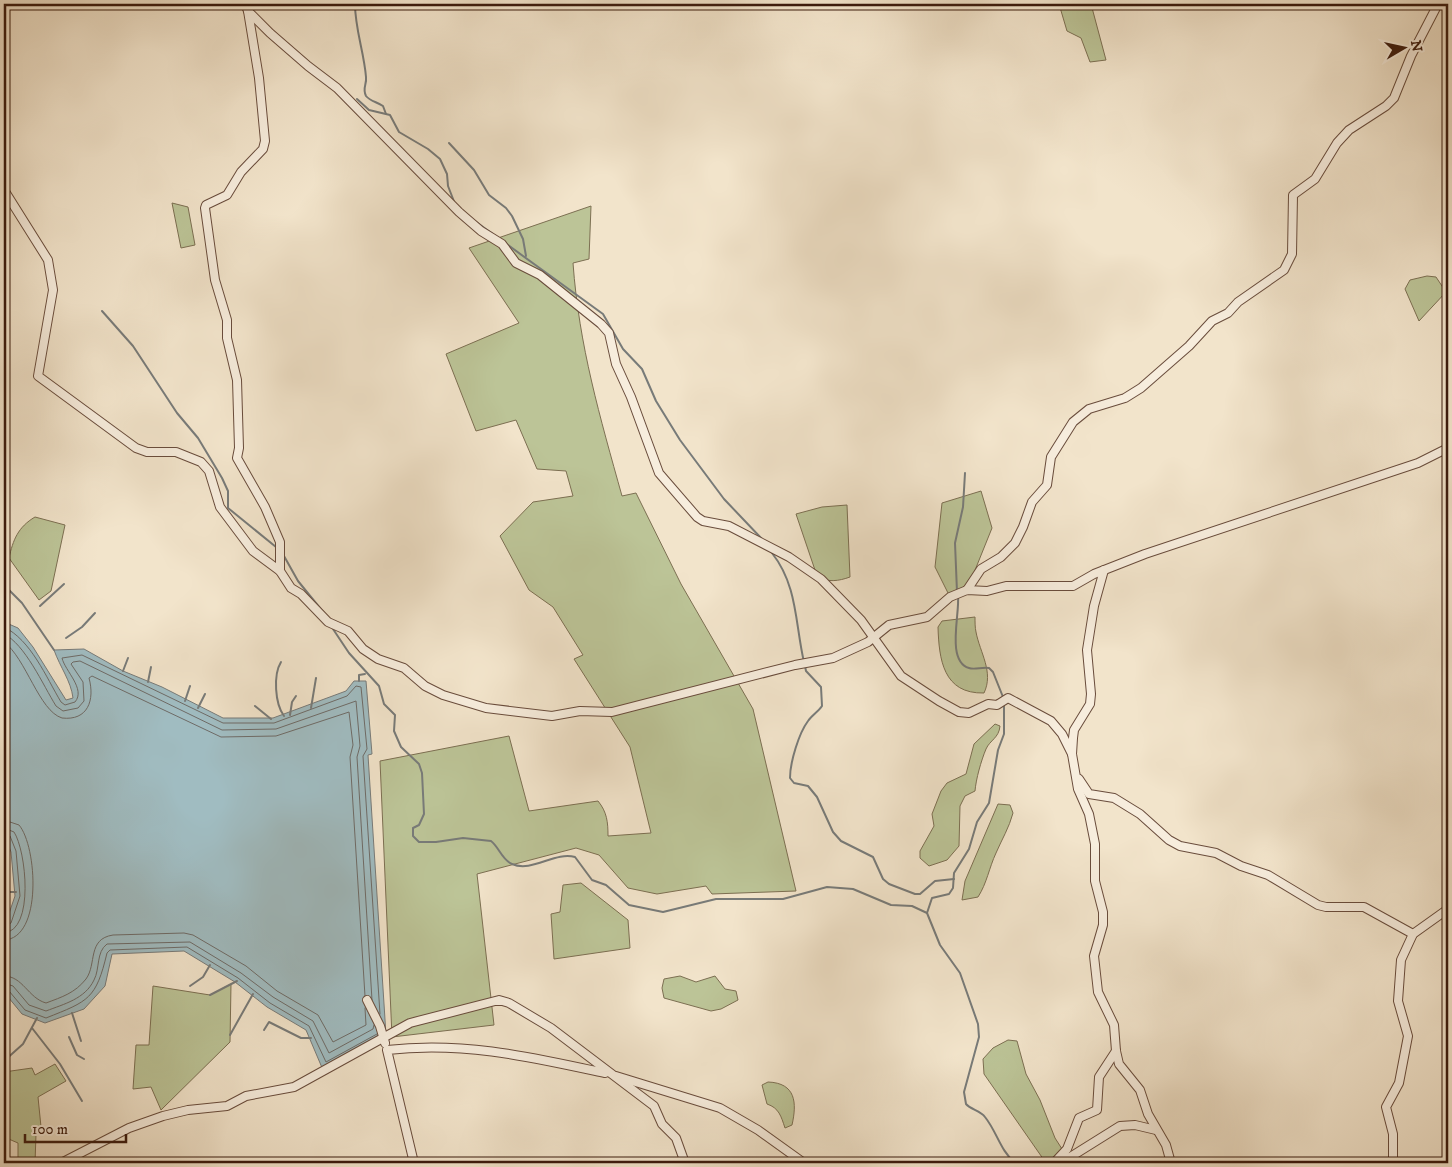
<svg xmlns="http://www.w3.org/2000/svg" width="1452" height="1167" font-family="'IM FELL DW Pica',serif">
<rect width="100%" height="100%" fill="#f2e4cb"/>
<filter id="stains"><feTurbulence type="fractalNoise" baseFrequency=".004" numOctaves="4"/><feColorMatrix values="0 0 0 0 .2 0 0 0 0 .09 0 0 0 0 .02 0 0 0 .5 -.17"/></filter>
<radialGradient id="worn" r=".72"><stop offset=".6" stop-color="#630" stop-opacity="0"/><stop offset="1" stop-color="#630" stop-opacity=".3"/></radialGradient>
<g fill="#bcc497" stroke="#7c6f52">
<polygon points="1059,4 1091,4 1106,60 1090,62 1081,38 1067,31"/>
<polygon points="172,203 188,207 195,245 181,248"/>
<path d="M 591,206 L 589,259 L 573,263 C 579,346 600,417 622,496 L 636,493 L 681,584 L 753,709 L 796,891 L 712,894 L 706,886 L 657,894 L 628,888 L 599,855 L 576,848 L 477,874 L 494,1025 L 392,1037 L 380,761 L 509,736 L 529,811 L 598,801 C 607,812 608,822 608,836 L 651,833 L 630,747 L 574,659 L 583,655 L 553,607 L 529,590 L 500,536 L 533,502 L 573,496 L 566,471 L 537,469 L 516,420 L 476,431 L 446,354 L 519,323 L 469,248 Z"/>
<polygon points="1427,276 1436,277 1446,292 1419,321 1405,289 1410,280"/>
<polygon points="981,491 992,528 967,590 949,595 935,567 942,503"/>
<path d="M 847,505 L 850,577 C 839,581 827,583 817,576 L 796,514 L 822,507 Z"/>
<path d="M 35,517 L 65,525 L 51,591 L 39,600 L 9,558 C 13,540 18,527 35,517 Z"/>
<path d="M 975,617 C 975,622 975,628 976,632 C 980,653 994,672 984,693 C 943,694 939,659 938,627 L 942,621 Z"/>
<path d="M 995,724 L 1000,726 C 999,738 990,740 986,749 C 981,761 976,779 975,791 L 965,796 L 960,806 L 959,846 L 947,860 L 929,866 L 920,858 L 920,851 L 934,826 L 932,814 L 941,791 L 947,783 L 966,774 L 974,744 Z"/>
<path d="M 998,804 L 1010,805 L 1013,813 C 1009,828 1002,839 996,853 C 989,868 987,883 978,897 L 962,900 L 965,881 Z"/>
<polygon points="581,883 628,920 630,948 554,959 551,914 560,912 563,885"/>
<polygon points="680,976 696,982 715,976 725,989 736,991 738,1000 721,1009 711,1011 664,998 662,988 664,979"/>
<polygon points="231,984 230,1042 161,1110 151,1087 133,1089 136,1045 149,1045 153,986 210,995"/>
<polygon points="1008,1040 1017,1041 1026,1074 1040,1100 1055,1138 1071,1163 1046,1163 984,1074 983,1059 993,1048"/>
<polygon points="55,1064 66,1081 38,1097 41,1127 36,1134 35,1163 18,1163 18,1143 4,1137 4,1072 32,1068 35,1075"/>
<path d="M 768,1082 C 796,1083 797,1103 792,1125 L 785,1128 C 781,1116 779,1108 767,1104 L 762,1085 Z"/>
</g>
<path fill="#a0bcc1" stroke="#787b79" d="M 4,622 L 18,628 L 33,647 L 66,700 L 73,698 C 71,681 60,667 54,650 L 84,649 L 123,671 L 162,687 L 223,718 L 273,718 L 346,691 L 354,681 L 366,681 L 372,754 L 368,755 L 386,1035 L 323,1070 L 306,1030 L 267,1007 L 235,982 L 184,951 L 112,954 L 105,986 L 84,1009 L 45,1023 L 22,1014 L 4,992 L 4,928 L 15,896 L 11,852 L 4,834 Z"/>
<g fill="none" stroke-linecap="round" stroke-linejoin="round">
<g stroke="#6e6b67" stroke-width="1">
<path d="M 4,627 C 31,640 46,677 61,702 L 65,705 L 75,702 C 86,689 65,671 62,658 L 82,655 L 223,723 L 274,723 L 347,696 L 356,686 L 361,687 L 367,749 L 363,756 L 380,1014"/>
<path d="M 4,634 C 25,644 43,685 56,706 L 63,711 L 78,708 L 84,701 L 83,682 L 71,664 L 73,662 L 80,661 L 222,730 L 276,729 L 356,701 L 360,746 L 357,757 L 372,1000"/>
<path d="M 4,642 C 26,658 39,711 62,718 C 88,721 95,700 89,678 L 92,676 L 221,737 L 276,736 L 349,712 L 353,745 L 350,757 L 365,996"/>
<path d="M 4,820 L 19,825 C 37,846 43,939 4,940"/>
<path d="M 4,828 L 14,832 C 26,850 35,931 4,933"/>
<polyline points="4,834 10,836 16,851 20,896 11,923 4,927"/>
<path d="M 4,976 C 23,976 28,998 46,1003 C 62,997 75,993 86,979 C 97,964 87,939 113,935 L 184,933 L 193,935 L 246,966 L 277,991 L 318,1015 L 333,1042 L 366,1025 L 365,1008"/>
<path d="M 4,983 L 13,986 L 29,1005 L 46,1011 C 64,1004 85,999 94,980 C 100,969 96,952 107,944 L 190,942 L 241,973 L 273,997 L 313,1021 L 329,1053 L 373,1029 L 374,1025"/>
<path d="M 4,989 L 9,991 L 25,1010 L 46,1018 C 89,1001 96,999 107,953 L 110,950 L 187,947 L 238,978 L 270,1003 L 309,1026 L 326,1062 L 377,1034"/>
</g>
<g stroke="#787b79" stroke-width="2">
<path d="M 355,4 C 355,29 364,52 366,77 C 367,85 362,88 366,96 C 370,101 377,102 383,106 L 386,114"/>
<polyline points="357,99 369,110 390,115 399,132 428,149 440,159 447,174 448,186 455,204"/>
<polyline points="449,143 474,170 489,195 506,208 512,216 523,239 526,256"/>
<polyline points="472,219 603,314 623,349 642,369 656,401 680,440 724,499 762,539"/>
<polyline points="102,311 133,346 177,413 198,438 222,478 228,491 228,508 276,547"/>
<path d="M 772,553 C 798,586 795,624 804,662"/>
<polyline points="284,556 298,581 324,613"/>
<polyline points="4,585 22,603 54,650"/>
<polyline points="957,592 955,543 963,507 965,473"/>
<path d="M 958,596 C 960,614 946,661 969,668 C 974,670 982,667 989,668 L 993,672 L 1003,697"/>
<polyline points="40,606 64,584"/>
<path d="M 331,626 L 349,653 L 379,686 L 384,704 L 395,715 L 394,731 L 401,747 L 419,764 L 422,773 L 424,814 L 419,825 L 413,828 L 413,836 L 419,842 L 436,842 L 463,838 L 491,841 C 499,847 502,860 512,864 C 532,873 555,851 575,857 L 592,880 L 606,885 L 629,905 L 663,912 L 716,899 L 783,899 L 827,887 L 853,889 L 891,905 L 912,906 L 927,913"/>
<polyline points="66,638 82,627 95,613"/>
<path d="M 281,662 C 273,675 275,704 284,716"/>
<path d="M 805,666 L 806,671 L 821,687 L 822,706 C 818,712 812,715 808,721 C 799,733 790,762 790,778 L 794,783 L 808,786 L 817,797 L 833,832 L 841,841 L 873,857 L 883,879 L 889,884 L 915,894 L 920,894 L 935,881 L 954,879"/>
<polyline points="123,671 128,658"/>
<polyline points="359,681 359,675 365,674"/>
<polyline points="148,682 151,667"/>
<polyline points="185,701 190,686"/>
<path d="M 1004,702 L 1004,734 L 998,750 L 989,803 L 977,822 L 969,849 L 954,873 L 953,888 L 949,894 L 932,898 L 927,913 L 940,945 L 960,973 L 978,1024 L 979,1037 L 964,1092 L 966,1104 C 971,1110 980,1110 985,1117 C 997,1132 1000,1150 1015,1163"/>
<polyline points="255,706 271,719"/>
<polyline points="198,708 205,694"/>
<polyline points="311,708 316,678"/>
<polyline points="290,715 292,702 296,696"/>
<polyline points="4,892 16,892"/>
<polyline points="190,986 203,977 210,965"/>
<polyline points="210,995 237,981"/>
<polyline points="72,1013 81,1041"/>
<polyline points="32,1028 60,1064 82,1101"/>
<polyline points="264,1030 269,1022 301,1038 311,1038"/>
<polyline points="230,1035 253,994"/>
<polyline points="69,1037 77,1055 84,1059"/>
<polyline points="4,1061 23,1044 37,1018"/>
<polyline points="1118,1158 1119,1163"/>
</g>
<defs>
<g id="street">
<polyline points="245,4 248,11 270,33 308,66 337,88 459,212 481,231 502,244 516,263 540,275 601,324 609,333 616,364 631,397 659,473 697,517 703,521 729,526 789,557 821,579 861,620 901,676 939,701 959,712 969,713 988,704 997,705 1008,698 1051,721 1062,734 1072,754"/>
<polyline points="248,11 259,78 265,141 263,149 241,172 227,195 206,205 205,208 215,280 227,320 227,338 237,380 239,448 237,458 265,507 280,542 280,571"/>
<polyline points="4,190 48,260 53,290 38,376 136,448 147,452 176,452 201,462 209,471 220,507 253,551 280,571 291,588 301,594 328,622 348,631 363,649 378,659 404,668 425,686 443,695 486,708 552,716 580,711 612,712 795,665 833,658 868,642 889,625 927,617 950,597 967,590 987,591 1006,586 1073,586 1094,574 1145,554 1418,463 1448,448"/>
<polyline points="4,192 6,198 4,208"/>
<polyline points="1104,570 1094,606 1087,650 1091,694 1090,704 1074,730 1073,738 1072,754 1078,789 1089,814 1095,844 1095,881 1103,912 1103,925 1094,956 1098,992 1114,1025 1116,1051 1119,1064 1140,1090 1148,1114 1166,1145 1171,1163"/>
<polyline points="967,590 981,569 1001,557 1015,543 1023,527 1032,502 1047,485 1051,457 1073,422 1089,409 1125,398 1141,388 1189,346 1212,321 1228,313 1238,302 1284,270 1292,254 1293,195 1315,179 1337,143 1349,130 1386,106 1394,98 1411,56 1438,4"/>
<polyline points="1079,779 1089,794 1114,798 1140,814 1169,840 1180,846 1216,853 1241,866 1268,875 1318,905 1326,907 1364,907 1413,934"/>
<polyline points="367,1000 380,1026 385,1043"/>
<polyline points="616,1076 720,1108 758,1130 804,1163"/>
<polyline points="61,1163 129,1128 163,1116 188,1110 227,1106 246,1096 294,1087 410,1023 499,1000 509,1003 551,1028 654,1106 662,1124 676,1138 685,1163"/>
<path d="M 414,1163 L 387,1050 C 463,1041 531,1057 605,1073"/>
<polyline points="1054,1163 1067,1149 1079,1118 1097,1110 1099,1077 1116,1051"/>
<polyline points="1054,1163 1072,1156 1120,1126 1135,1125 1156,1130"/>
<polyline points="1393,1163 1393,1134 1386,1107 1399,1083 1408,1036 1398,1001 1401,960 1413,934 1448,909"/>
</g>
</defs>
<use href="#street" stroke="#694c3c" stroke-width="10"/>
<use href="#street" stroke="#f7eddd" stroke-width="8"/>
</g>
<rect width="1452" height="1167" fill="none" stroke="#f2e4cb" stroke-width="20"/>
<rect x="5" y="5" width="1442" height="1157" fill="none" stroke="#3b1a0d" stroke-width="2.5"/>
<rect x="10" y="10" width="1432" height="1147" fill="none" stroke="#3b1a0d"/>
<g transform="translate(1404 48) rotate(81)" stroke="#f7eddd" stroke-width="4" paint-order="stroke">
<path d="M0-4L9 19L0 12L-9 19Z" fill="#3b1a0d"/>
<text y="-8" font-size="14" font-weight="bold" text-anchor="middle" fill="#3b1a0d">N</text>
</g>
<path d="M25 1134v8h101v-8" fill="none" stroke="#3b1a0d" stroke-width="2.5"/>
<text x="32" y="1134" font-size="15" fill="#3b1a0d" stroke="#f7eddd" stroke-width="4" paint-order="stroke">100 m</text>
<rect width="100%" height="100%" filter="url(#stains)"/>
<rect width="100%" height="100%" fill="url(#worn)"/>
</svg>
